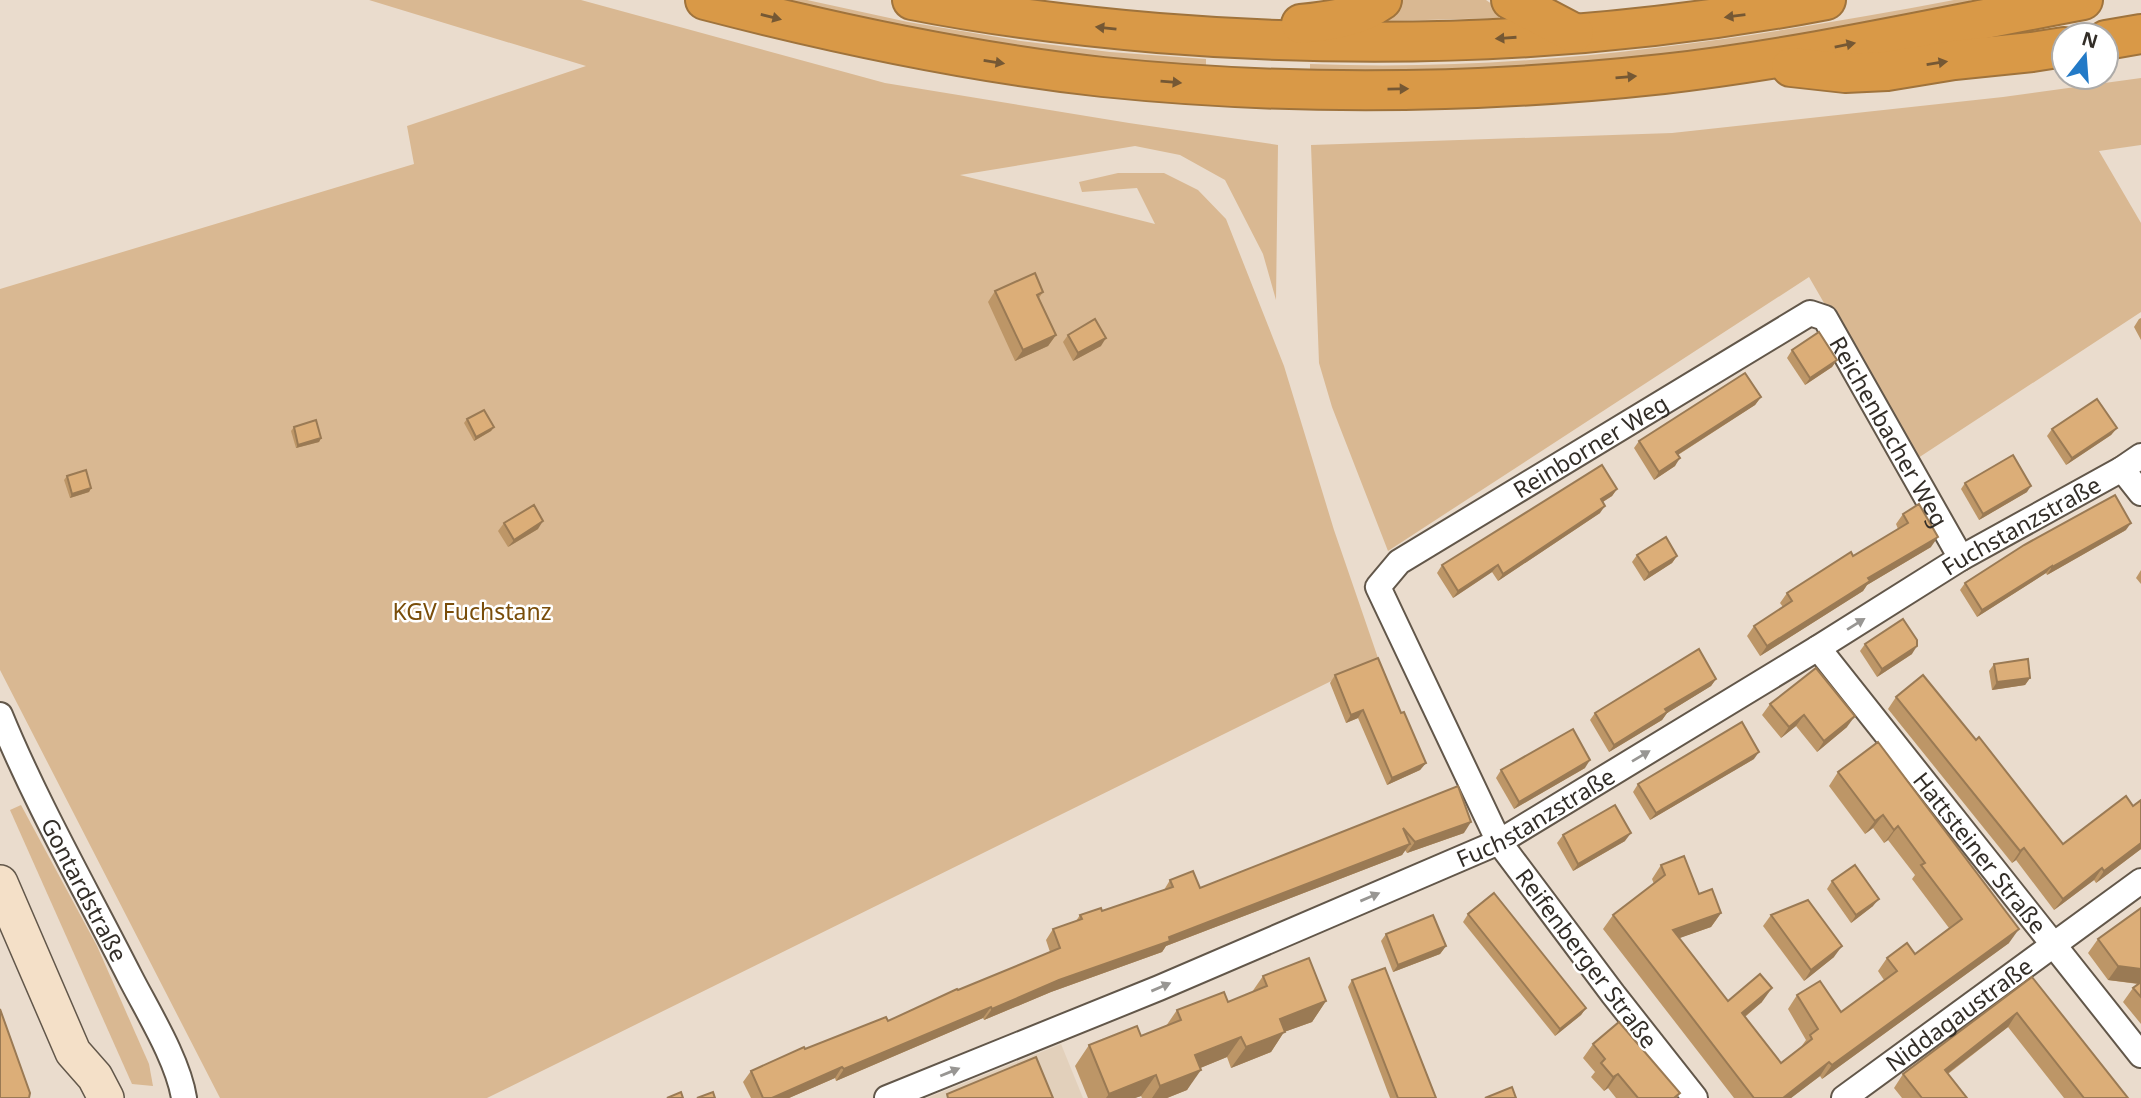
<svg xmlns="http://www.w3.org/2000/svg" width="2141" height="1098" font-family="'Noto Sans',sans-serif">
<rect width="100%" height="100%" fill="#eadccd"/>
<polygon fill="#e2d0bb" points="1061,1044 1083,1098 927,1098"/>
<g fill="#d9b892">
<polygon points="369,0 581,0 885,83 1129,123 1278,145 1276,300 1263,254 1225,180 1180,155 1135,146 960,175 1155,224 1137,188 1082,192 1079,182 1118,173 1164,173 1198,190 1226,219 1284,366 1334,530 1378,658 487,1098 220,1098 0,670 0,289 414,164 407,126 586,66"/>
<polygon points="772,0 807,0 908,22 1021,41 1110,52 1206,59 1206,67 1055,53 981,43"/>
<polygon points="1400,0 1486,0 1499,9 1499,18 1388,21 1388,11"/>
<path d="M 1954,0 L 1990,0 C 1857,25 1725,50 1591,62 C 1498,71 1404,71 1310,72 L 1310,64 C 1526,73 1742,40 1954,0 Z"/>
<polygon points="2141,78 2141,145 2099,151 2141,223 2141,312 1915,460 1809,277 1388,551 1332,407 1319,363 1311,145 1672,133 2003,97"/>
<polygon points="21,805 97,946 149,1064 153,1086 132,1084 10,810"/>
</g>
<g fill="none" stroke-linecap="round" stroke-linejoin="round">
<defs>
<g id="street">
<polyline points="2122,469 2141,493"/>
<path id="s1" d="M 1818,648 L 2141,1055"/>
<path id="s2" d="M 0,715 C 37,805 86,890 130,977 C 148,1012 178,1060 184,1098"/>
<path id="s3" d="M 887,1098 L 1159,988 L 1499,842 L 1818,648 L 1961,558 L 2122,469 L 2141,456"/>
<path id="s4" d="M 1695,1098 L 1613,994 L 1499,842 L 1378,587 L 1399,562 L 1810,313 L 1825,318 L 1961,558"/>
<path id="s5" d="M 1844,1098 L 2141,881"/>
</g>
<polyline id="secondary" points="0,883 73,1052 95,1077 106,1098"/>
<g id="highway">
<path d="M 705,0 C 836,34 968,62 1103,77 C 1288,96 1478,94 1663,74 C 1804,58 1944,26 2083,0"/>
<path d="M 912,0 C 993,16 1076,26 1158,33 C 1381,51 1606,42 1826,0"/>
<polyline points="1511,0 1574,33"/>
<path d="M 1301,24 C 1330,21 1357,18 1382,0"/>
<polyline points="2106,40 2141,34"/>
<polyline points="1791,67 1845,73 1887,71 1954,60 2032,52 2064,47"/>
</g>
</defs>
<use href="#street" stroke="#62574a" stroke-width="28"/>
<use href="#secondary" stroke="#62574a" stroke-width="38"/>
<use href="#highway" stroke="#9f733c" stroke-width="42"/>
<use href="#street" stroke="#fff" stroke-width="24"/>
<use href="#secondary" stroke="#f4e0c8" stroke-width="35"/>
<use href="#highway" stroke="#d99947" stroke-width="38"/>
</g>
<g fill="#bd9667">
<polygon points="995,291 1043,292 1039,298 1056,335 1048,346 1015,361 988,302"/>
<polygon points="2141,318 2141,340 2134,327 2139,319"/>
<polygon points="1068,335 1101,346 1073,361 1063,342"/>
<polygon points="1792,350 1837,360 1832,367 1805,385 1787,358"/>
<polygon points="1761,397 1755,405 1678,455 1675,466 1654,480 1634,448 1639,441"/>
<polygon points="467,419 494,427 491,431 474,441 464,423"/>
<polygon points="294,427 321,438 319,442 296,448 291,431"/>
<polygon points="2117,428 2111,435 2066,465 2047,436 2052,429"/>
<polygon points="67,476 91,488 89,492 70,498 64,480"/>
<polygon points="1965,483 2027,492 1979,520 1961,489"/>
<polygon points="1617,489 1612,496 1603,502 1600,513 1498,581 1492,572 1453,598 1437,573 1442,565"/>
<polygon points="1903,514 1931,547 1867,585 1863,591 1760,656 1747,636 1754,626 1783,607 1780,603 1787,593 1853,556 1898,529 1896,524"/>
<polygon points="504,523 538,529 508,547 498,531"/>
<polygon points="2126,530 2047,575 2046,573 1977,617 1960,590 1965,583"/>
<polygon points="1637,555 1677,556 1672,563 1644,581 1632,562"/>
<polygon points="2141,570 2141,584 2136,578"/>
<polygon points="1865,644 1912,654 1877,677 1860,651"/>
<polygon points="1994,664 2030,678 2025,685 1992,690 1989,671"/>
<polygon points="1335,675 1401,713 1426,763 1420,770 1387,785 1358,718 1346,723 1330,683"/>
<polygon points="1716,679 1711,686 1667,713 1662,720 1609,752 1590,720 1595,713"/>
<polygon points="1896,697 1976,740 2063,844 2133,806 2141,800 2141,849 2096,883 2094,880 2054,910 2016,860 2012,863 1888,709"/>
<polygon points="1770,704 1847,727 1817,752 1796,726 1781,738 1762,715"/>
<polygon points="1878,742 2009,943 1822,1079 1820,1076 1791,1098 1734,1098 1603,929 1613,915 1654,884 1652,879 1661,865 1699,894 1721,913 1711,927 1679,938 1728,1001 1762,1002 1745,1017 1781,1063 1801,1047 1806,1040 1788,1009 1797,995 1841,1012 1884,980 1878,971 1887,958 1915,954 1949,928 1912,879 1915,875 1888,840 1884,843 1873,828 1865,834 1829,786 1838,772"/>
<polygon points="1754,759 1650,820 1633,792 1638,784"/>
<polygon points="1585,768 1514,809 1496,778 1501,770"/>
<polygon points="1458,786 1464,833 1407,853 1405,850 1402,855 1166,946 1162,952 1051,992 984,1020 983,1018 836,1081 835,1078 789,1098 751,1098 743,1082 751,1071 805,1049 888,1021 1050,952 1046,940 1053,929 1076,921 1080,915 1102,911 1164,890 1170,880 1200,888"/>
<polygon points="1563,835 1625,841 1573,871 1557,843"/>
<polygon points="1832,881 1873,906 1851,923 1827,889"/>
<polygon points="2141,908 2141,1024 2123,1002 2133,988 2138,984 2108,980 2088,953 2098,939"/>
<polygon points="1468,914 1586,1008 1581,1015 1555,1036 1463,922"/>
<polygon points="1771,915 1834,957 1804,981 1763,926"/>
<polygon points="1386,934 1446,946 1440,954 1393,972 1381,941"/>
<polygon points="1263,976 1326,1001 1312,1022 1284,1032 1271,1052 1231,1068 1227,1057 1200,1068 1187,1090 1167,1098 1142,1098 1141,1096 1135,1098 1088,1098 1075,1066 1089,1045 1141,1036 1166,1026 1177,1010 1228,1002 1252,992"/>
<polygon points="2032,977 2128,1098 2064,1098 2008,1027 1948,1074 1967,1098 1902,1098 1894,1088 1903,1074"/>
<polygon points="1352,980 1436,1098 1390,1098 1348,987"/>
<polygon points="1593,1044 1680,1093 1677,1098 1616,1098 1608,1088 1604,1091 1591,1077 1595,1072 1583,1058"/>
</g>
<g fill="#9a7a54">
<polygon points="1056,335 1048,346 1015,361 1023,350"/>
<polygon points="1106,338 1101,346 1073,361 1078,353"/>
<polygon points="1837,360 1832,367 1805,385 1810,378"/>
<polygon points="1761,397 1755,405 1671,459 1676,452"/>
<polygon points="494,427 491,431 474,441 476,437"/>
<polygon points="2117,428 2111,435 2066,465 2072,458"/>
<polygon points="321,438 319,442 296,448 298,445"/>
<polygon points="1680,458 1675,466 1654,480 1659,472"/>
<polygon points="2031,486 2027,492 1979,520 1983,514"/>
<polygon points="91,488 89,492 70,498 72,494"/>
<polygon points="1617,489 1612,496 1596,506 1601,499"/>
<polygon points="1605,506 1600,513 1498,581 1503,574"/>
<polygon points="543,521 538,529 508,547 514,540"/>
<polygon points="2131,523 2126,530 2047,575 2052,567"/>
<polygon points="1938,537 1931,547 1867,585 1863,591 1760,656 1767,646 1868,578"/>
<polygon points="1677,556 1672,563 1644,581 1649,573"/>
<polygon points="1498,565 1492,572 1453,598 1458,591"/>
<polygon points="2052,566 2046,573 1977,617 1982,610"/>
<polygon points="1917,646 1912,654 1877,677 1882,669"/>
<polygon points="2030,678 2025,685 1992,690 1997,682"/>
<polygon points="1716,679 1711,686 1667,713 1662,720 1609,752 1614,745 1665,709"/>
<polygon points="1363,710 1358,718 1346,723 1351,715"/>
<polygon points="1804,715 1796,726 1781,738 1789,727"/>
<polygon points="1855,716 1847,727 1817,752 1824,741"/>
<polygon points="1759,752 1754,759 1650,820 1656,813"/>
<polygon points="1590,760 1585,768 1514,809 1519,802"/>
<polygon points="1426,763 1420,770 1387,785 1392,778"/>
<polygon points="1883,815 1873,828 1865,834 1875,821"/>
<polygon points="1471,822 1464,833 1407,853 1415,842"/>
<polygon points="1898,826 1888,840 1884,843 1894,830"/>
<polygon points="1631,833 1625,841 1573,871 1578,864"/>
<polygon points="2141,843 2141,849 2096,883 2104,871"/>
<polygon points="1410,844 1402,855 1166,946 1162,952 1051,992 984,1020 992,1009 1059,980"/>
<polygon points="2024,848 2016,860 2012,863 2020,851"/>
<polygon points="2102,868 2094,880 2054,910 2063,899"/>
<polygon points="1879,899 1873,906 1851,923 1856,915"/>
<polygon points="1721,913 1711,927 1663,944 1673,930"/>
<polygon points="2019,929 2009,943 1822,1079 1832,1065"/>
<polygon points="1446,946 1440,954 1393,972 1398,965"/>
<polygon points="1842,946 1834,957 1804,981 1811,970"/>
<polygon points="2118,966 2141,969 2141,984 2108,980"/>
<polygon points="1772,988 1762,1002 1732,1027 1742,1013"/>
<polygon points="1326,1001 1312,1022 1284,1032 1271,1052 1231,1068 1246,1047 1280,1019"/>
<polygon points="991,1007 983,1018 836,1081 844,1069"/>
<polygon points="1586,1008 1581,1015 1555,1036 1560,1029"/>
<polygon points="2017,1013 2008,1027 1935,1083 1945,1070"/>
<polygon points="1241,1037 1227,1057 1181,1076 1195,1055"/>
<polygon points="1829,1062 1820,1076 1791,1098 1783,1098"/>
<polygon points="842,1067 835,1078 789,1098 772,1098"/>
<polygon points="1201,1070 1187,1090 1167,1098 1152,1098 1160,1086"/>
<polygon points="1618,1074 1608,1088 1604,1091 1613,1077"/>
<polygon points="1156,1075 1141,1096 1135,1098 1106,1098 1109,1094"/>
</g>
<g fill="#dcae78" stroke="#9a7a54" stroke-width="2">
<polygon points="1035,273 1043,292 1037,295 1056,335 1023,350 995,291"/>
<polygon points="1095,319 1106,338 1078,353 1068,335"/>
<polygon points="1819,332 1837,360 1810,378 1792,350"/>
<polygon points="1745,373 1761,397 1676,452 1680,458 1659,472 1639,441"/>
<polygon points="2097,399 2117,428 2072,458 2052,429"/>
<polygon points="484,410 494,427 476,437 467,419"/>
<polygon points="316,420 321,438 298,445 294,427"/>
<polygon points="2013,455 2031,486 1983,514 1965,483"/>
<polygon points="1602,465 1617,489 1601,499 1605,506 1503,574 1498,565 1458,591 1442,565"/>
<polygon points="86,470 91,488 72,494 67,476"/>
<polygon points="2115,495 2131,523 2052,567 2052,566 1982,610 1965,583 2024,545"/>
<polygon points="1919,504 1938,537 1868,578 1870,581 1767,646 1754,626 1792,601 1787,593 1851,552 1853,556 1908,523 1903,514"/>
<polygon points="534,505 543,521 514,540 504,523"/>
<polygon points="1666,537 1677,556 1649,573 1637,555"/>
<polygon points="1903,619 1917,640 1917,646 1882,669 1865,644"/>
<polygon points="1699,649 1716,679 1665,709 1667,712 1614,745 1595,713"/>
<polygon points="1378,658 1401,713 1404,712 1426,763 1392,778 1363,710 1351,715 1335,675"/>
<polygon points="2028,659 2030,678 1997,682 1994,664"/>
<polygon points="1816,668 1855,716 1824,741 1804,715 1789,727 1770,704"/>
<polygon points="1923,675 1976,740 1979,737 2063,844 2126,796 2133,806 2141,800 2141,843 2104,871 2102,868 2063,899 2024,848 2020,851 1896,697"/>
<polygon points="1742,722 1759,752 1656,813 1638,784"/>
<polygon points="1573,729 1590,760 1519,802 1501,770"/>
<polygon points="1878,742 2019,929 1832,1065 1829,1062 1783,1098 1754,1098 1613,915 1665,875 1661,865 1684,856 1699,894 1712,889 1721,913 1673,930 1728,1001 1760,974 1772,988 1742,1013 1781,1063 1812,1039 1810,1035 1818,1029 1797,995 1820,981 1841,1012 1897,971 1887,958 1907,943 1915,954 1962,919 1921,865 1925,863 1898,826 1894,830 1883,815 1875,821 1838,772"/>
<polygon points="1458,786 1471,822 1415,842 1403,828 1410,844 1169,937 1170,941 1059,980 992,1009 991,1007 844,1069 842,1067 772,1098 763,1098 751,1071 804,1047 805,1049 886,1017 888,1021 957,989 958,990 1060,948 1053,929 1082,919 1080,915 1101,908 1102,911 1173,887 1170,880 1193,871 1200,888"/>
<polygon points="1615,805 1631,833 1578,864 1563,835"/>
<polygon points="1855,865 1879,899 1856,915 1832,881"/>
<polygon points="1494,893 1586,1008 1560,1029 1468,914"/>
<polygon points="1808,900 1842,946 1811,970 1771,915"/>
<polygon points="2141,908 2141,969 2118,966 2098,939"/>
<polygon points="1433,915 1446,946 1398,965 1386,934"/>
<polygon points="1309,958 1326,1001 1280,1019 1285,1032 1246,1047 1241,1037 1195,1055 1201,1070 1160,1086 1156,1075 1109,1094 1089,1045 1137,1026 1141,1036 1181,1020 1177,1010 1224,992 1228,1002 1267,986 1263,976"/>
<polygon points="1385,968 1436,1098 1398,1098 1352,980"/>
<polygon points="2032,977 2128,1098 2084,1098 2017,1013 1945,1070 1967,1098 1922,1098 1903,1074"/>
<polygon points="2141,982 2141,997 2133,988"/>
<polygon points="0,1009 30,1093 29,1098 0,1098"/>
<polygon points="1619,1022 1680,1093 1675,1097 1676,1098 1638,1098 1618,1074 1613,1077 1601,1063 1605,1059 1593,1044"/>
<polygon points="1036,1057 1053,1098 948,1098 947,1094"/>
<polygon points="1512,1087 1516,1098 1485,1098"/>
<polygon points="681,1092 683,1098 667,1098"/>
<polygon points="713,1092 715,1098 697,1098"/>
</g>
<defs><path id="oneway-solid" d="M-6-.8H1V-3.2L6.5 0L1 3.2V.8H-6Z" transform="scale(1.75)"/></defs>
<g fill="#755834">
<use href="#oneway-solid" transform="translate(1735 16) rotate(173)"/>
<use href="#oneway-solid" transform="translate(771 17) rotate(14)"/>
<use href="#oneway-solid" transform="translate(1106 28) rotate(-174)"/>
<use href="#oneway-solid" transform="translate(1506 38) rotate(176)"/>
<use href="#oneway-solid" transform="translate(1845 45) rotate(-11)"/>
<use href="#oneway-solid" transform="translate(994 62) rotate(9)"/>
<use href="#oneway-solid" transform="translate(1937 63) rotate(-9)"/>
<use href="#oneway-solid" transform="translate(1626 77) rotate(-5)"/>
<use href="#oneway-solid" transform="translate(1171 82) rotate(5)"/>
<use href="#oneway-solid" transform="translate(1398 89) rotate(-1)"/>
</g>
<g fill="#989693">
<use href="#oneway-solid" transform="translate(1856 624) rotate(-32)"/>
<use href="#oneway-solid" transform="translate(1641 756) rotate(-31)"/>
<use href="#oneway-solid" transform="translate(1370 897) rotate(-23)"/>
<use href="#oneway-solid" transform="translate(1161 987) rotate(-23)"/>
<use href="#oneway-solid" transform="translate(950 1072) rotate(-22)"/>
</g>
<g text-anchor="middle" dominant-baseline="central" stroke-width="5" stroke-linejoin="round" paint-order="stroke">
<g font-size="23" fill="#322d27" stroke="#fff">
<text stroke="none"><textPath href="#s4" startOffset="1264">Reichenbacher Weg</textPath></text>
<text stroke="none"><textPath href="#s4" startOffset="861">Reinborner Weg</textPath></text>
<text stroke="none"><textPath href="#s3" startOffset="1274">Fuchstanzstraße</textPath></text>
<text stroke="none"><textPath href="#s3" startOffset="707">Fuchstanzstraße</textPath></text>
<text stroke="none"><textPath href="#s1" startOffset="261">Hattsteiner Straße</textPath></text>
<text stroke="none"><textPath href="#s2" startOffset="194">Gontardstraße</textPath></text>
<text transform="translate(1587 958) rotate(53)">Reifenberger Straße</text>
<text stroke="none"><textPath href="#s5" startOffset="142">Niddagaustraße</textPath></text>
</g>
<g font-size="23" fill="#794d0a" stroke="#fff">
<text x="472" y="611">KGV Fuchstanz</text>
</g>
</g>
<g transform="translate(2085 56) rotate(17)"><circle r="33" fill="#ffffff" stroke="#adaba9" stroke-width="2"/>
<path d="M0-5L12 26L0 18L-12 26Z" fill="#237ac7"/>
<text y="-10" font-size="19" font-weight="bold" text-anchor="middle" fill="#322d27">N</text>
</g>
</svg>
